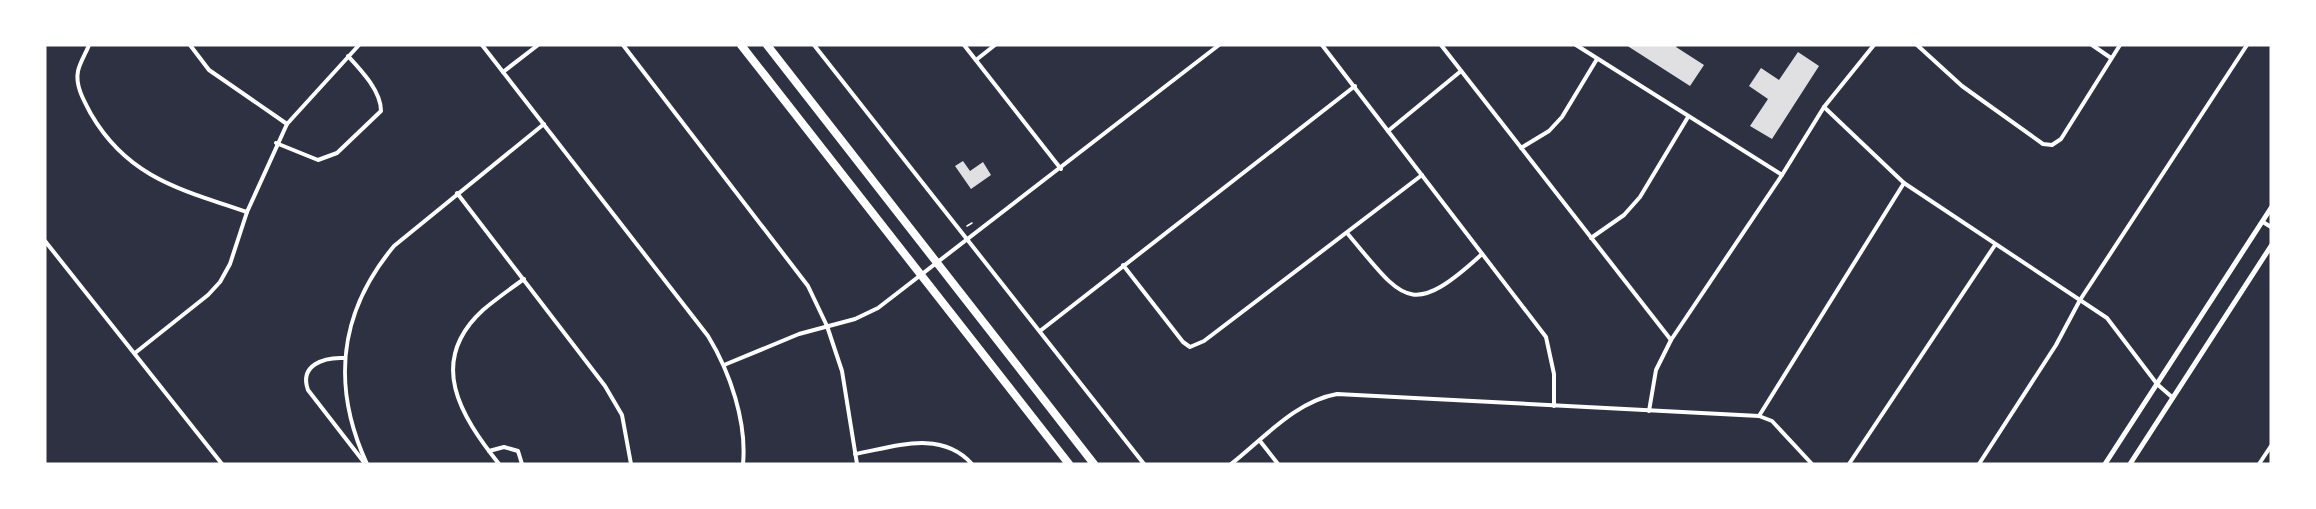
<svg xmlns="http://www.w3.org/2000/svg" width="2316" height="509" font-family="'Archivo Narrow',sans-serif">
<rect width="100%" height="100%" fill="#2d3142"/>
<g fill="#e0e0e3">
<polygon points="1626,45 1677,45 1676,47 1704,65 1690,86"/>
<polygon points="1798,52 1819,66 1772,139 1750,126 1768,99 1749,86 1761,68 1779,80"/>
<polygon points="963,161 970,171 983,162 991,175 971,189 955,166"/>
</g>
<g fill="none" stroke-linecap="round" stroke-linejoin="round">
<polyline stroke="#fff" stroke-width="1.5" points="967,226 972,223"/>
<g stroke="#fff" stroke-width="4">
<path d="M 89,45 C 86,53 80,62 78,71 C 75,86 84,101 91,114 C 128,178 182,190 247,212"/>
<polyline points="190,45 209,70 287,124"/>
<path d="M 482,45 L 708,336 C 730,372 747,422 743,464"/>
<polyline points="623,45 808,286 827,326 842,371 857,464"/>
<polyline points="814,45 1144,464"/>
<polyline points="964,45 1061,169"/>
<polyline points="1322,45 1546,337 1554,374 1554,406"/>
<polyline points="1441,45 1671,340"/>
<polyline points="1576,45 1782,175"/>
<polyline points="1917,45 1962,86 2043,144 2052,145 2061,139 2120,45"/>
<polyline points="2092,45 2111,58"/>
<polyline points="976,60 995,45"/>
<polyline points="503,72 538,45"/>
<polyline points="1824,107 1904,183 2107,318 2157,384 2173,398"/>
<polyline points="1388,131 1461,71"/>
<path d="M 276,143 L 318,160 L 337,153 L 381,111 C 381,91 361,70 348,56"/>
<polyline points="1521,148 1549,131 1562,117 1597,59"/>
<polyline points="457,193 605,386 622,415 631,464"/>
<polyline points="2263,222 2271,227"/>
<path d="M 1347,233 C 1403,299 1409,321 1482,254"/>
<polyline points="1591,238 1624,215 1640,197 1688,117"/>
<polyline points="45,241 222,464"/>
<polyline points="1123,265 1183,342 1190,347 1204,341 1422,175"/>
<polyline points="1040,331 1355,86"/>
<polyline points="135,353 208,295 220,282 230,264 247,212 287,124 359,45"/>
<path d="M 344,358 C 324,357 299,365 308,390 L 363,461"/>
<polyline points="724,365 799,334 855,319 878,308 1219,45"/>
<polyline points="1649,411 1656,370 1671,340 1782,175 1824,107 1874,45"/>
<polyline points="1759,416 1904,183"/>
<polyline points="1260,441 1278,464"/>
<polyline points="489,451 504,447 518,451 522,464"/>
<path d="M 855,454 C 894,447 941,429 972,464"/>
<path d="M 367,464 C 331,386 339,312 394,246 L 544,124"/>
<path d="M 499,464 C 461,416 426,362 483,310 C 496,299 510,289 524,279"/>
<path d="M 1231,464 C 1263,439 1296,401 1337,394 L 1759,416 L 1772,421 L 1812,464"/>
<polyline points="1849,464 1995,245"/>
<polyline points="1979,464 2056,345 2080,300 2247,45"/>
<polyline points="2259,464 2271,446"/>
</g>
<g stroke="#fff" stroke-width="5">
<polyline points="2105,464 2271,208"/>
<polyline points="2130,464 2271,246"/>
</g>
<g stroke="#fff" stroke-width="8">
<polyline points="741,45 1069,464"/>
<polyline points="767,45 1094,464"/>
</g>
</g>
<rect width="2316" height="509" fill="none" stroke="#ffffff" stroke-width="93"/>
</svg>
